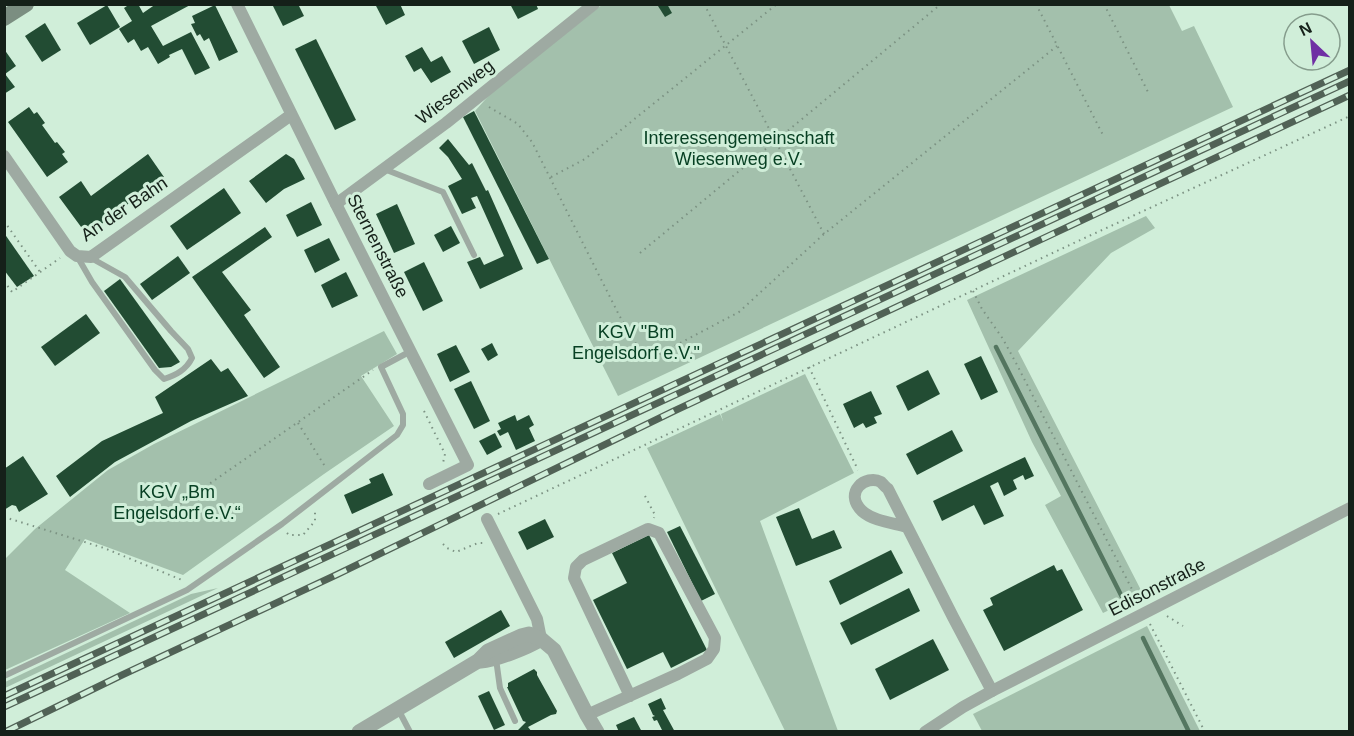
<svg xmlns="http://www.w3.org/2000/svg" width="1354" height="736" font-family="Arial,sans-serif">
<rect width="100%" height="100%" fill="#d0eed9"/>
<g fill="#a3c0ac">
<polygon points="603,4 1169,5 1182,31 1194,26 1233,107 618,396 475,111 492,92"/>
<polygon points="1146,216 1155,228 1111,253 1018,351 1143,594 1103,613 1045,505 1061,496 1032,442 967,300"/>
<polygon points="384,331 397,354 361,376 394,426 324,474 183,575 85,539 65,570 130,613 5,670 5,559 35,529 108,470 154,444"/>
<polygon points="805,374 854,473 760,521 838,731 785,731 647,448 720,414 723,421 721,414"/>
<polygon points="218,588 5,688 5,682 191,594"/>
<polygon points="1147,626 1200,731 982,731 973,714"/>
</g>
<g fill="none" stroke-linecap="round" stroke-linejoin="round">
<g stroke="#547660" stroke-width="4.5">
<polyline points="996,347 1122,597"/>
<polyline points="1143,638 1189,732"/>
</g>
</g>
<g fill="#224c33">
<polygon points="130,4 138,4 143,13 156,4 192,4 151,26 163,46 191,32 210,68 195,75 182,49 169,55 170,57 158,64 148,47 141,51 134,39 128,43 119,29 132,21 124,8"/>
<polygon points="272,4 298,4 304,16 283,26"/>
<polygon points="375,4 400,4 405,15 386,25"/>
<polygon points="510,4 536,4 538,9 518,19"/>
<polygon points="660,4 667,4 672,13 665,17 658,6"/>
<polygon points="107,5 120,27 90,45 77,23"/>
<polygon points="215,5 238,52 219,61 209,38 204,41 200,34 197,36 191,24 195,23 192,16"/>
<polygon points="45,23 61,50 42,62 25,36"/>
<polygon points="489,27 500,50 474,64 462,41"/>
<polygon points="316,39 356,120 335,130 295,49"/>
<polygon points="422,47 431,62 442,56 451,72 431,83 421,68 414,72 405,56"/>
<polygon points="4,49 16,66 5,74 15,87 4,94"/>
<polygon points="481,68 486,78 475,84 470,75"/>
<polygon points="29,107 34,114 37,112 45,123 42,125 55,143 57,142 65,152 62,154 68,162 47,177 8,122"/>
<polygon points="474,111 549,259 537,264 463,117"/>
<polygon points="448,139 469,165 472,163 486,191 488,190 523,269 480,289 467,262 480,257 484,265 504,256 477,196 471,198 476,208 462,214 448,186 462,179 448,157 439,148"/>
<polygon points="148,154 164,177 87,235 59,197 81,181 91,196"/>
<polygon points="286,154 294,159 305,179 284,189 266,203 249,181"/>
<polygon points="224,188 241,213 187,250 170,226"/>
<polygon points="311,202 322,225 297,237 286,215"/>
<polygon points="397,204 415,244 394,253 376,214"/>
<polygon points="451,226 460,243 443,252 434,235"/>
<polygon points="265,227 272,237 222,272 251,310 244,315 280,367 264,378 192,277"/>
<polygon points="4,233 34,276 17,287 4,270"/>
<polygon points="329,238 340,260 315,273 304,250"/>
<polygon points="178,256 190,273 152,300 140,284"/>
<polygon points="424,262 443,301 423,311 404,272"/>
<polygon points="346,272 358,296 332,308 321,285"/>
<polygon points="120,279 180,362 171,367 159,368 104,291"/>
<polygon points="86,314 100,333 55,366 41,347"/>
<polygon points="492,343 498,355 488,361 481,349"/>
<polygon points="456,345 470,372 450,382 437,354"/>
<polygon points="981,356 998,392 981,400 964,364"/>
<polygon points="211,359 221,372 228,368 248,396 191,421 115,462 70,497 56,476 102,441 163,413 155,397"/>
<polygon points="928,370 940,394 908,411 896,386"/>
<polygon points="471,381 490,421 474,429 454,389"/>
<polygon points="871,391 882,414 874,417 877,423 866,428 863,423 854,428 843,404"/>
<polygon points="515,415 517,421 529,415 534,425 529,428 535,441 516,450 508,432 500,436 497,431 501,429 498,423"/>
<polygon points="952,430 963,451 917,475 906,454"/>
<polygon points="495,433 502,447 487,455 479,441"/>
<polygon points="23,456 48,494 19,512 16,506 12,505 4,510 4,469"/>
<polygon points="1025,457 1034,476 1025,480 1023,475 1013,480 1017,489 1004,496 998,482 990,486 1004,516 984,525 974,505 942,521 933,501"/>
<polygon points="383,473 393,495 352,514 344,495 371,483 369,479"/>
<polygon points="799,508 812,539 834,530 842,548 796,566 776,517"/>
<polygon points="545,519 554,537 527,550 518,532"/>
<polygon points="680,526 715,594 701,601 667,532"/>
<polygon points="649,535 707,650 671,668 663,652 627,669 593,600 627,583 612,553"/>
<polygon points="891,550 903,573 840,605 829,581"/>
<polygon points="1054,565 1057,571 1062,569 1083,610 1004,651 983,610 993,605 990,598"/>
<polygon points="909,588 920,611 851,645 840,623"/>
<polygon points="501,610 510,626 454,658 445,642"/>
<polygon points="933,639 949,670 890,700 875,669"/>
<polygon points="534,669 537,672 537,675 557,711 556,714 551,715 528,727 532,732 516,732 526,722 523,721 507,687 508,687 508,683"/>
<polygon points="489,691 505,725 494,730 478,696"/>
<polygon points="661,698 666,709 663,710 675,732 663,732 657,720 654,721 652,717 655,716 653,715 648,704"/>
<polygon points="634,717 642,732 619,732 616,725"/>
</g>
<g fill="none" stroke-linecap="round" stroke-linejoin="round">
<g stroke="#7c9283" stroke-width="2" stroke-dasharray="1.5 4.5" stroke-linecap="butt">
<polyline points="704,4 824,234"/>
<polyline points="1036,4 1104,137"/>
<polyline points="1104,4 1148,92"/>
<polyline points="489,107 518,124 532,142 619,315 646,361 739,312 824,234 1057,46"/>
<polyline points="551,177 585,159 777,4"/>
<polyline points="4,221 40,272"/>
<polyline points="360,221 362,214 362,203"/>
<polyline points="640,253 941,4"/>
<polyline points="4,281 12,292 60,258"/>
<polyline points="973,291 982,309 1003,339 1016,363 1138,601"/>
<polyline points="809,367 858,470"/>
<polyline points="424,411 445,454 443,463"/>
<polyline points="298,423 326,468"/>
<polyline points="4,442 6,441"/>
<polyline points="645,496 655,515 654,518"/>
<polyline points="498,514 1076,242 1350,116"/>
<polyline points="4,517 104,548 182,580"/>
<polyline points="156,521 373,370"/>
<polyline points="287,533 289,535 303,535 315,521 315,510"/>
<polyline points="443,544 447,548 456,552 478,543 484,543"/>
<polyline points="1167,616 1183,626"/>
<polyline points="1150,624 1205,732"/>
</g>
<g stroke="#9eaaa2" stroke-width="6">
<polyline points="384,169 443,192 474,255"/>
<path d="M 77,256 L 92,282 L 155,370 L 164,379 C 176,375 186,370 192,358 L 188,349 L 171,331 L 125,277 L 91,258"/>
<polyline points="496,659 500,688 515,721"/>
<polyline points="4,676 187,590 282,524 397,435 403,425 403,414 381,367 411,351"/>
<polyline points="398,709 410,732"/>
</g>
<g stroke="#9eaaa2" stroke-width="12">
<polyline points="237,4 336,204 468,465 429,484"/>
<polyline points="4,156 70,251 77,256 91,257 291,115"/>
<polyline points="336,204 446,123 594,4"/>
<polyline points="487,519 537,619 541,639"/>
<path d="M 907,527 C 893,523 873,521 862,511 C 843,492 866,474 881,482 C 882,483 887,489 888,489 L 953,617 L 992,691"/>
<polyline points="587,715 678,674 707,659 714,649 715,638 659,533 648,529 583,560 576,567 574,578 630,696"/>
<polyline points="925,732 963,707 992,691 1350,508"/>
</g>
<g stroke="#9eaaa2" stroke-width="15">
<path d="M 481,661 C 496,660 528,647 541,639"/>
<polyline points="359,732 478,661 488,651 521,636 529,634 541,639 554,650 587,715 597,732"/>
</g>
<polyline stroke="#7b8e81" stroke-width="16" points="4,18 26,4"/>
<defs>
<g id="rail">
<polyline points="4,696 1350,70"/>
<polyline points="4,707 1350,81"/>
<polyline points="5,732 122,675 336,575 674,411 1350,95"/>
</g>
</defs>
<use href="#rail" stroke="#516256" stroke-width="7"/>
<use href="#rail" stroke="#d0eed9" stroke-width="4.5" stroke-dasharray="14" stroke-linecap="butt"/>
</g>
<g text-anchor="middle" dominant-baseline="central" stroke-width="6" stroke-linejoin="round" paint-order="stroke">
<g font-size="18" fill="#152019" stroke="#d0eed9">
<text transform="translate(455 92) rotate(-38)">Wiesenweg</text>
<text transform="translate(124 209) rotate(-34)">An der Bahn</text>
<text transform="translate(378 246) rotate(63)">Sternenstraße</text>
<text transform="translate(1157 587) rotate(-27)">Edisonstraße</text>
</g>
<g font-size="18" fill="#074023" stroke="#d0eed9">
<text x="739" y="138">Interessengemeinschaft<tspan x="739" dy="21">Wiesenweg e.V.</tspan></text>
<text x="636" y="332">KGV "Bm<tspan x="636" dy="21">Engelsdorf e.V."</tspan></text>
<text x="177" y="492">KGV „Bm<tspan x="177" dy="21">Engelsdorf e.V.“</tspan></text>
</g>
</g>
<rect width="1354" height="736" fill="none" stroke="#152019" stroke-width="12"/>
<g transform="translate(1312 42) rotate(334)"><circle r="28" fill="#d0eed9" stroke="#859c8c" stroke-width="1.5"/>
<path d="M0-4.5L10 22L0 15L-10 22Z" fill="#6f2fa4"/>
<text y="-9" font-size="16" font-weight="bold" text-anchor="middle" fill="#152019">N</text>
</g>
</svg>
